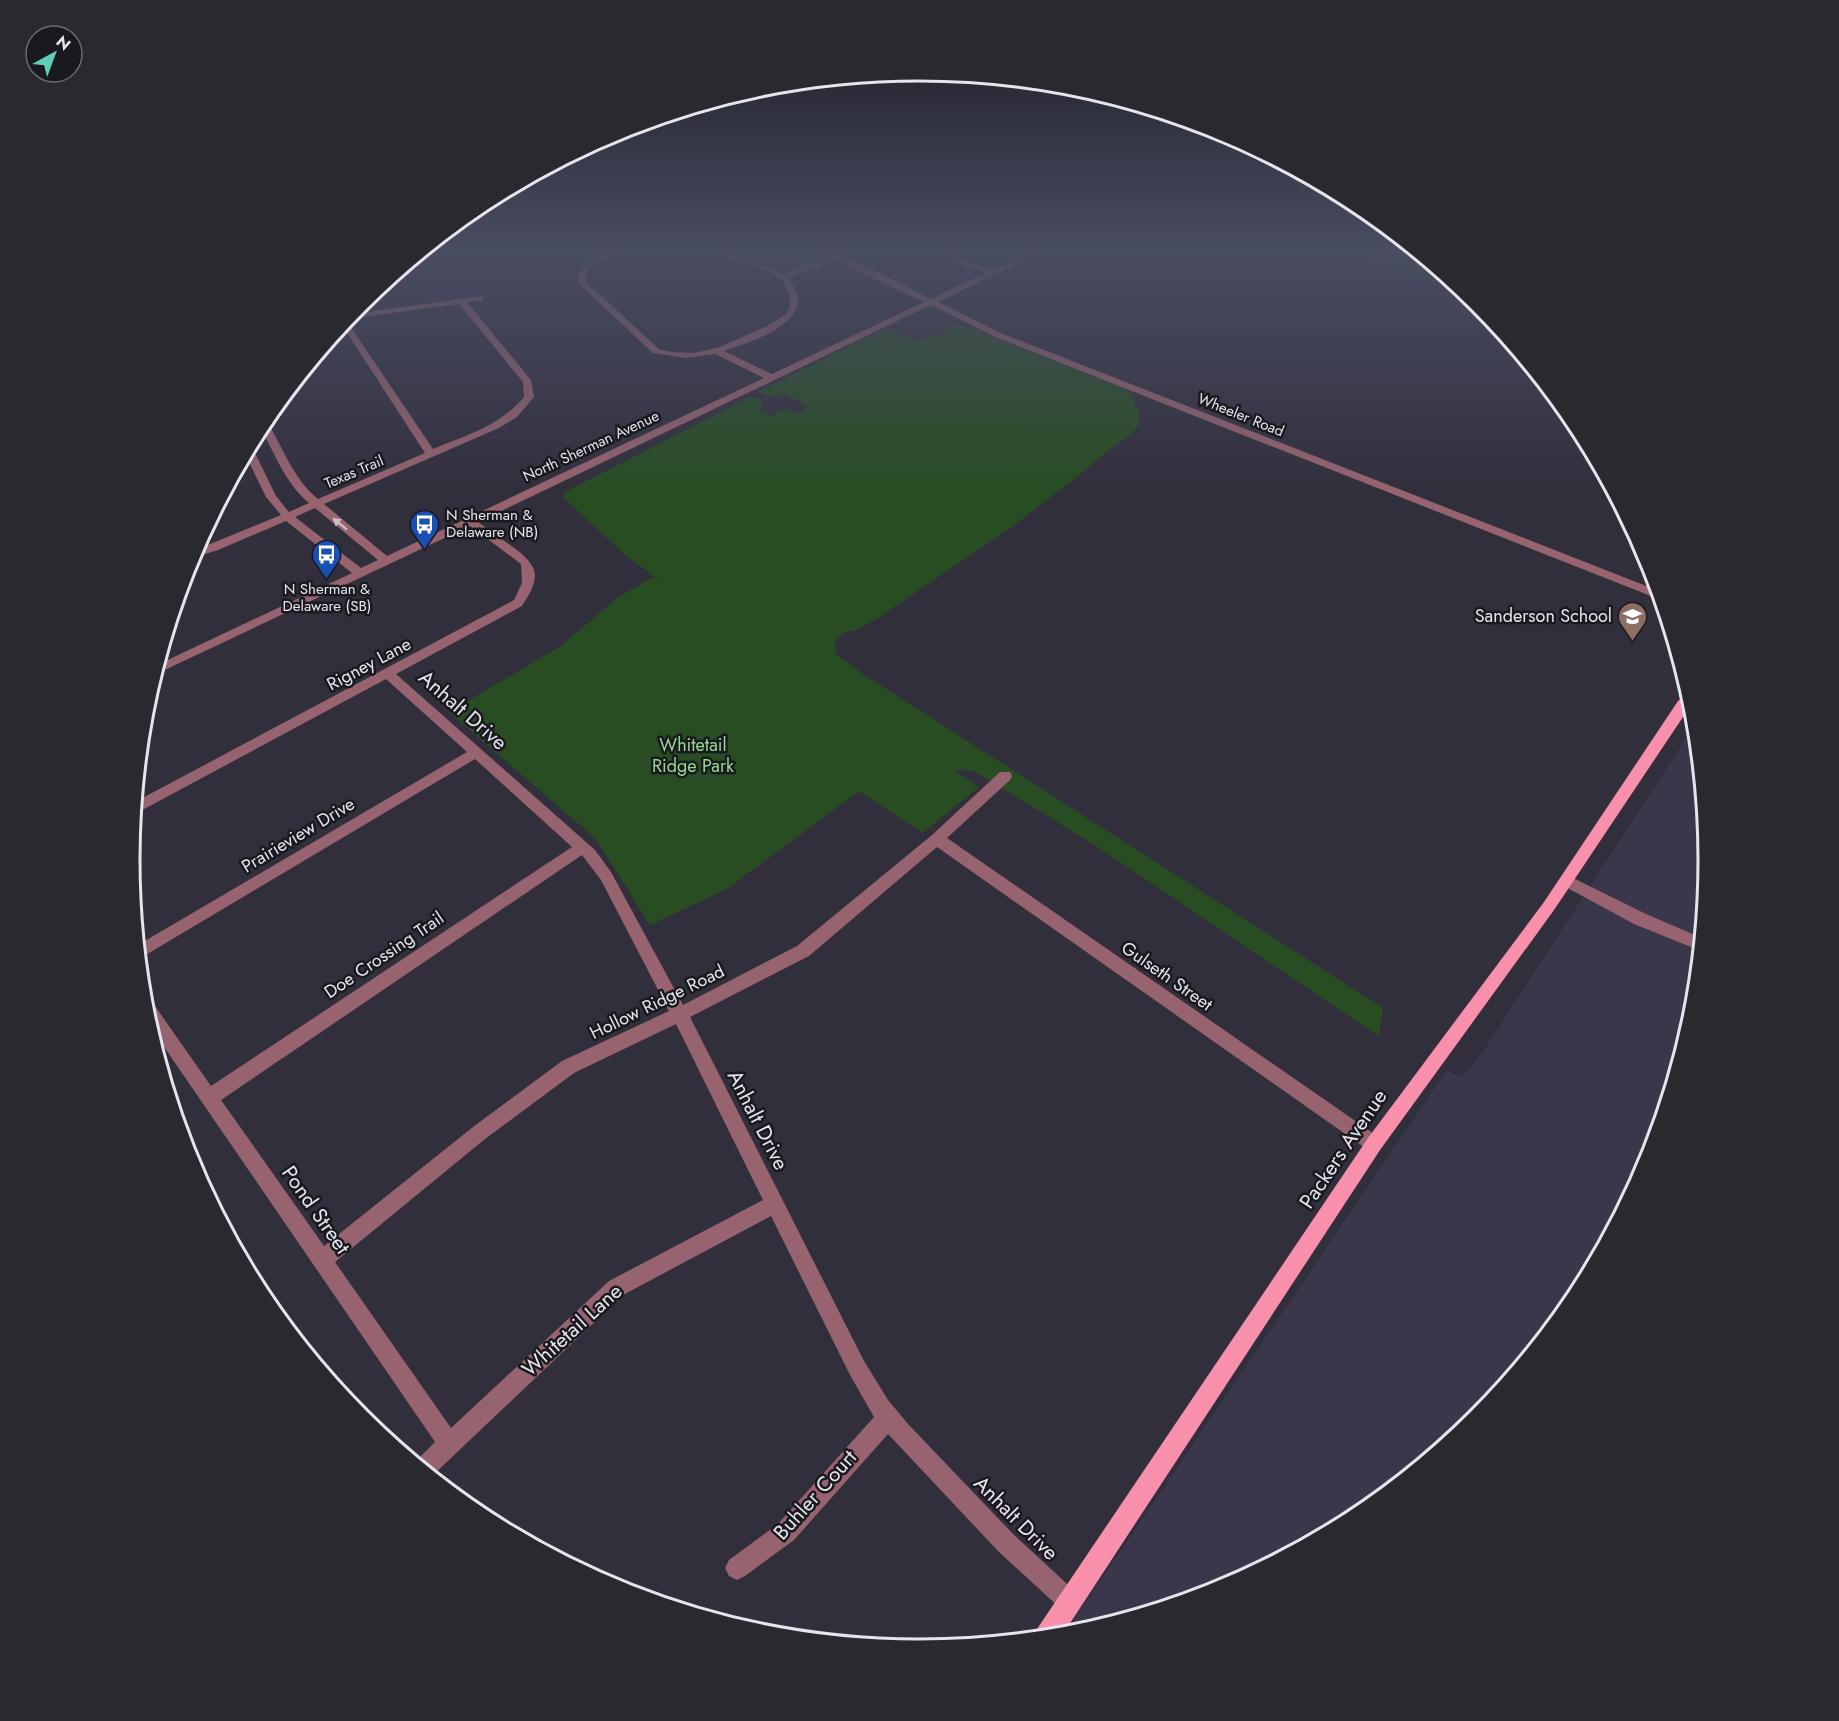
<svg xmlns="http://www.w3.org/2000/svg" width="1839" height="1721" font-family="Jost,sans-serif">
<rect width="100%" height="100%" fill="#322f3d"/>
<polygon fill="#3b374b" points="1696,723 1709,861 1694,1015 1649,1163 1576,1300 1478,1419 1358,1518 1222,1590 1073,1635 1063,1636 1447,1070 1458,1077 1466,1072 1482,1053"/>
<g fill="#284d23">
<polygon points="730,250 805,250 826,258 788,273"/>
<polygon points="1348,250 1414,250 1467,293 1354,259 1361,253"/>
<polygon points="957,323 1114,384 1132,393 1134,403 1140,414 1138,426 1131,434 1101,456 1083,472 1016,524 881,616 859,629 843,633 835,641 836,654 863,674 1383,1008 1379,1036 1096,846 974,771 954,770 979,787 923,833 859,791 727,889 650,925 595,838 449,712 561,646 617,598 653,577 665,585 624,554 563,497 565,492 750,397 763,400 759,411 771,416 786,409 796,414 809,407 784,393 772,397 757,392 888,328 914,341 947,332 951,326"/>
</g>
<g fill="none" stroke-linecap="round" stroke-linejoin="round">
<g fill="#96636f" fill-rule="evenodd">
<path d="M 616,250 L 630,250 C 614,259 586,256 586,282 L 659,349 L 671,352 L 694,353 L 720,347 L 767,326 L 786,314 L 790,307 C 794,261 733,269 712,250 L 734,253 L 783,274 L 827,257 L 812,250 C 838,247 905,286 931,299 L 985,273 L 953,261 L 950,250 L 958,250 L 960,258 L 992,270 L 1036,250 L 1045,250 L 938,302 L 1001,333 L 1659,591 L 1661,600 L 995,337 L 931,305 L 478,522 C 490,530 501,539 513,547 C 540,567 541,577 522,606 L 396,674 L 595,850 L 611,872 L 683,1005 L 797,946 L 932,835 L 1000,772 L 1010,772 L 1012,776 L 1010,780 L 947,838 L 1380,1138 L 1383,1144 L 1380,1150 L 1374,1153 L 1368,1150 L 937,847 L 809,956 L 690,1017 L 864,1361 L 888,1400 L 909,1425 L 1014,1535 L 1078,1594 L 1082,1602 L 1078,1610 L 1070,1614 L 1062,1610 L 998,1551 L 888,1434 L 794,1540 L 745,1576 L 737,1580 L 729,1576 L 725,1568 L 729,1560 L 778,1524 L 874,1417 L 850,1375 L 771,1216 L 623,1295 L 431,1477 L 414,1463 L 435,1442 L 147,1022 L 144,997 L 150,999 L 211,1086 L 572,847 L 475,759 L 139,959 L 138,945 L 467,752 L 386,679 L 135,814 L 135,802 L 514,600 L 522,583 L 521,564 L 470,526 L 154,675 L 157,665 L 352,573 L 286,521 L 218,550 L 189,559 L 193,551 L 281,515 L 266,497 L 245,454 L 249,446 L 253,449 L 276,496 L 289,512 L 309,503 C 286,484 274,453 260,426 L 263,421 L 266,420 C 283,447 293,479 318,499 L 425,453 L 342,325 L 346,320 L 433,449 C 467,435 501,425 524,397 L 523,382 L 459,304 L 347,319 L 351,314 L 483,296 L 483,300 L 467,302 L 531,380 L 534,397 L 517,417 L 499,428 L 324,504 L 387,556 L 764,378 L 715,354 L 686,358 L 653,353 L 578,283 C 578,262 597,254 616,250 ZM 834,260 L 924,302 L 772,374 L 724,351 C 755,340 823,320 788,278 ZM 315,508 L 378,560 L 361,568 L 295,517 ZM 582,855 L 601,880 L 669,1011 L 562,1061 L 473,1127 L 324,1246 L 221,1100 ZM 676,1024 L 763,1200 L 609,1281 L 451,1428 L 335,1262 L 485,1139 L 574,1073 Z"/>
<polygon points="1567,875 1646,914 1702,938 1701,951 1634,924 1562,885 1559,881 1562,877"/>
</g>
<polygon fill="#f990ab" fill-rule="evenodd" points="1690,692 1693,702 1554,910 1380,1150 1061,1637 1034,1639 1037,1629 1368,1138 1544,902 1678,701"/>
</g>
<defs><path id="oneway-solid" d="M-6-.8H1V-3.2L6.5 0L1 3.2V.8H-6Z" transform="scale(1.5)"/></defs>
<use fill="#cebdc7" href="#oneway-solid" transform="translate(340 524) rotate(-141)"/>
<linearGradient id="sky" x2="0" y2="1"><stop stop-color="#1c1a22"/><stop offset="0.51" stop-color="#494d62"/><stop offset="1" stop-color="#494d62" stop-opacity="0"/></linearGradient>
<rect width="1839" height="490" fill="url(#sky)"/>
<defs>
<symbol id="bus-pin" viewBox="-11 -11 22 30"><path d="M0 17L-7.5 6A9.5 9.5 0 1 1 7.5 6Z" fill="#1a4fb4" stroke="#1a191f"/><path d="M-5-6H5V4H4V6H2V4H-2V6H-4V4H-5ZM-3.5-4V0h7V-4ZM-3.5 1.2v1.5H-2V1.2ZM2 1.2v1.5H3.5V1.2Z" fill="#fff"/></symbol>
<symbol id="school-pin" viewBox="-11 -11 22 30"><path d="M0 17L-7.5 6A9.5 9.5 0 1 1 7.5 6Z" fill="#8d6e63" stroke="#1a191f"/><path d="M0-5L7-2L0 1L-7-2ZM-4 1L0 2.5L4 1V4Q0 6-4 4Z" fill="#fff"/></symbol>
</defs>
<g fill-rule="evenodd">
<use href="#bus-pin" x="408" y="508" width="33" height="45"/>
<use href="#bus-pin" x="310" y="538" width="33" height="45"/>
<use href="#school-pin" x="1616" y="600" width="33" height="45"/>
</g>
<g text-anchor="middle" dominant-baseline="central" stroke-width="5" stroke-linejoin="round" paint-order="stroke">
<g font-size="15" fill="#e6e4ed" stroke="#1a191f">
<text transform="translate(1241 415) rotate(22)">Wheeler Road</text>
<text transform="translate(591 446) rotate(-25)">North Sherman Avenue</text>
<text transform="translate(354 472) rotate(-23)">Texas Trail</text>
</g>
<g font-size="15" fill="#e6e4ed" stroke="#1a191f" text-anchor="start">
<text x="446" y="515">N Sherman &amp;<tspan x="446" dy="17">Delaware (NB)</tspan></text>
<text x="327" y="589" text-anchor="middle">N Sherman &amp;<tspan x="327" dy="17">Delaware (SB)</tspan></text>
</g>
<g font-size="18" fill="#e6e4ed" stroke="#1a191f" text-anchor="end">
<text x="1612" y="616">Sanderson School</text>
</g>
<g font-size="18" fill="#e6e4ed" stroke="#1a191f">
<text transform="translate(369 664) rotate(-28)">Rigney Lane</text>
<text transform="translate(298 835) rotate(-31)">Prairieview Drive</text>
<text transform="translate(384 955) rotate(-34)">Doe Crossing Trail</text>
<text transform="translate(1167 976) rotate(35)">Gulseth Street</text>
<text transform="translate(657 1002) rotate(-26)">Hollow Ridge Road</text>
</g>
<g font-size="18" fill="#97d98f" stroke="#1a191f">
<text x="693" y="745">Whitetail<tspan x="693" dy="21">Ridge Park</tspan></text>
</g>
<g font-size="21" fill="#e6e4ed" stroke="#1a191f">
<text transform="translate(463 710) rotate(41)">Anhalt Drive</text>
<text transform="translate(758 1120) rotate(63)">Anhalt Drive</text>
<text transform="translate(1343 1149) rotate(-56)">Packers Avenue</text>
<text transform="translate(316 1210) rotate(55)">Pond Street</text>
<text transform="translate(572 1330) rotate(-42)">Whitetail Lane</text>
<text transform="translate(815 1495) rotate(-48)">Buhler Court</text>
<text transform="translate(1016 1518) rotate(45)">Anhalt Drive</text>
</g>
</g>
<path d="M0 0H1839V1721H0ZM140 860a779 779 0 1 1 1558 0a779 779 0 1 1-1558 0Z" fill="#2a292f" fill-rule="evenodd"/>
<path fill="none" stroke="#e6e4ed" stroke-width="3" d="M140 860a779 779 0 1 1 1558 0a779 779 0 1 1-1558 0Z"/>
<g transform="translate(54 54) rotate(41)"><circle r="28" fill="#1a191f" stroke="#6c6a71" stroke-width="1.5"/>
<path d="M0-4.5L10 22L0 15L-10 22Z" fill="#5eceb8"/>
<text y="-9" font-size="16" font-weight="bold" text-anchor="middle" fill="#e6e4ed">N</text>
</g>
</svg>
